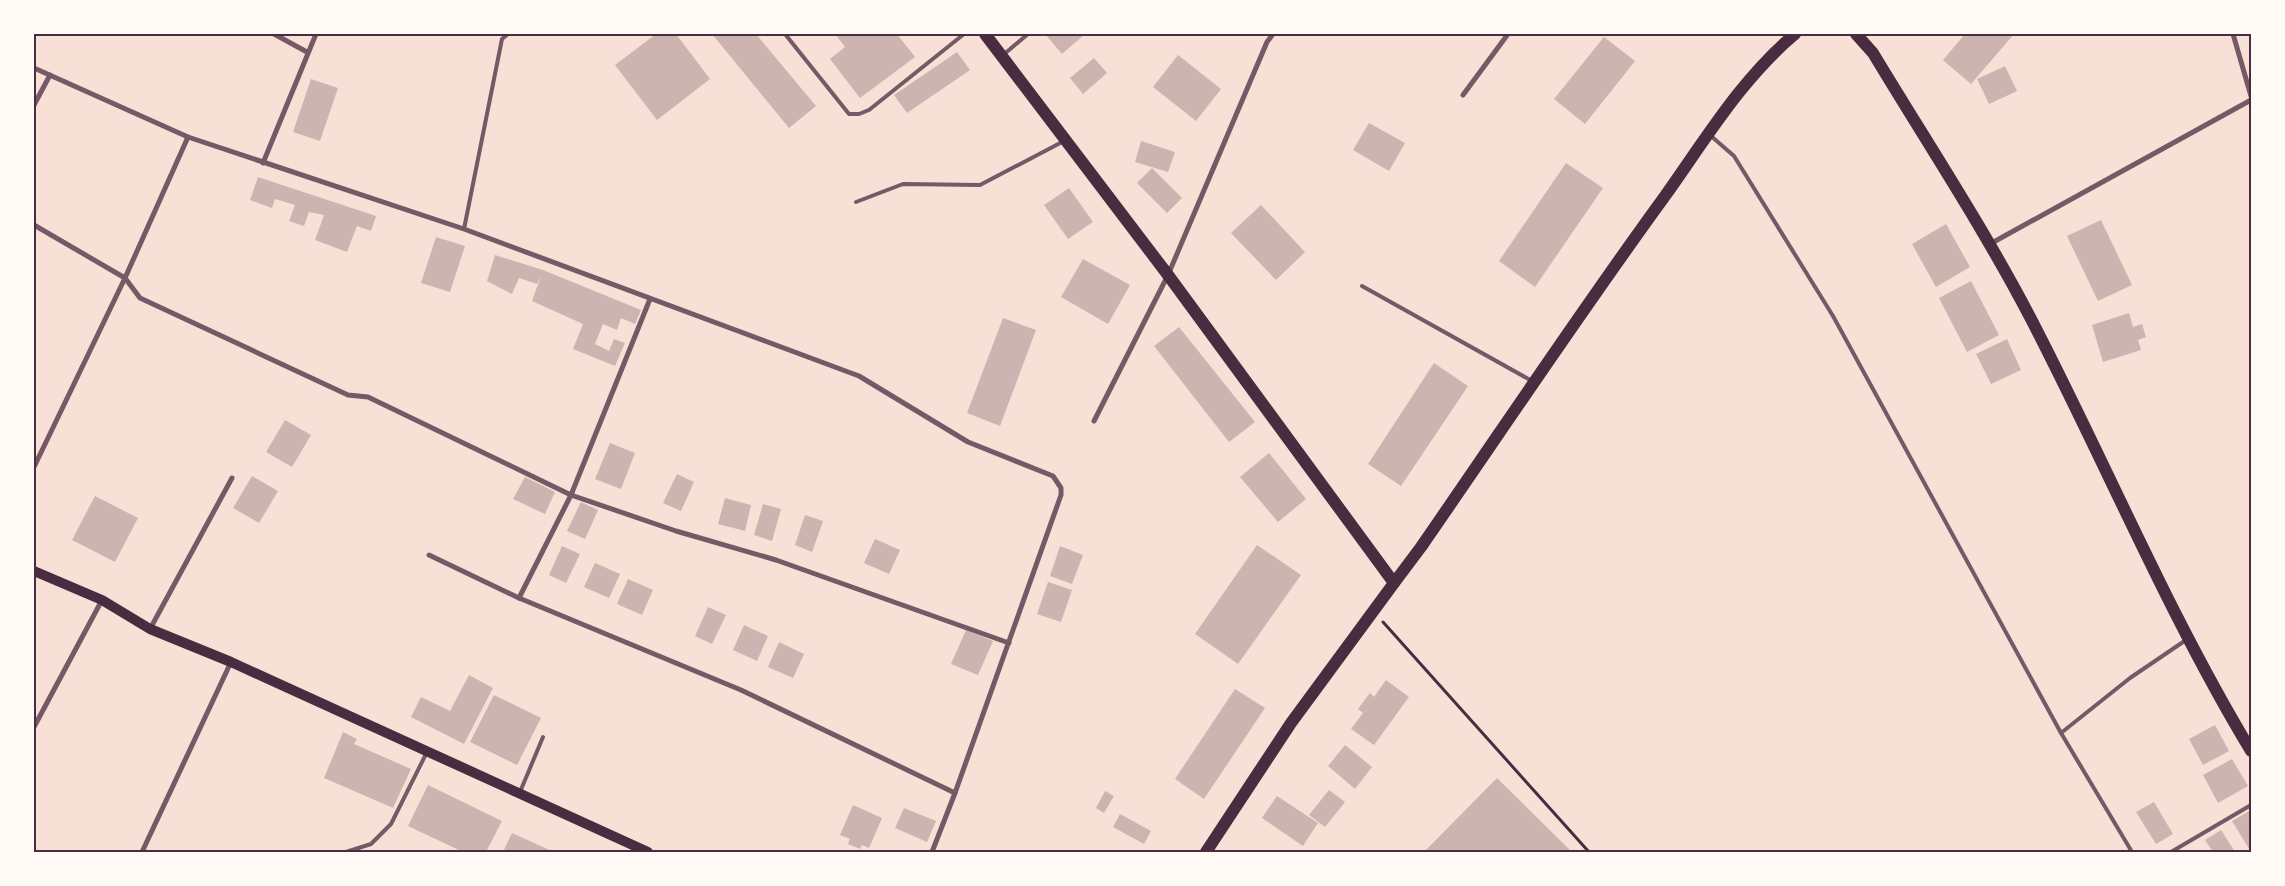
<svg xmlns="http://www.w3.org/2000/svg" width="2285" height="886" font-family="Raleway,sans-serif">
<rect width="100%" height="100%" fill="#f7e1d7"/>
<g fill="#ccb4b1">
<polygon points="656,34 676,34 710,79 657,120 615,65"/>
<polygon points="712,34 756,34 816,106 789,128"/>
<polygon points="835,34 897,34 915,57 860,98 830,59 845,47"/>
<polygon points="1045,34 1085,34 1062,54"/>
<polygon points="1965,34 2014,34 1971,84 1943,60"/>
<polygon points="1604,37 1635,61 1585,124 1554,99"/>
<polygon points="957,52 970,70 907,113 894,95"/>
<polygon points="1178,55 1221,89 1196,121 1153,87"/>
<polygon points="1094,58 1107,73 1083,94 1070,78"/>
<polygon points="2005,66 2017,91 1989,104 1977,79"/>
<polygon points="311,79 338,88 320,141 293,132"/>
<polygon points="1369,123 1405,143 1389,171 1353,150"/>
<polygon points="1141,141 1175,152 1168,172 1135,162"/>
<polygon points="1566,163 1603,188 1535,287 1499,261"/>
<polygon points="1152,168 1182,198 1167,213 1137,183"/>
<polygon points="258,177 376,216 371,231 357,226 347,252 315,240 324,215 309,212 304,226 289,221 295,205 275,199 272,208 250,200"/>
<polygon points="1069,188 1093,222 1068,239 1044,205"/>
<polygon points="1261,205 1305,252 1276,280 1231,233"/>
<polygon points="2101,220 2132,285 2098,301 2067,236"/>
<polygon points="1946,224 1970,267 1936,287 1912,244"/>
<polygon points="436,237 465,246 450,292 421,283"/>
<polygon points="495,255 543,270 641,310 635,324 621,318 617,330 603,324 595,344 609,351 614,339 625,343 615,366 573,349 583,324 532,301 541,276 537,284 519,278 512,294 487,281"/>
<polygon points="1083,259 1130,285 1108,324 1061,297"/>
<polygon points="1971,281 1999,335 1967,352 1939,298"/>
<polygon points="2129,313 2133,327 2142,324 2146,337 2138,340 2141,350 2103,362 2092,325"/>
<polygon points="1003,318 1036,330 1000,426 967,413"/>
<polygon points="1179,327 1255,422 1229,442 1154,346"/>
<polygon points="2007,339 2021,370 1991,384 1976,354"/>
<polygon points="1434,363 1468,386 1401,486 1368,464"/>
<polygon points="285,420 311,435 292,467 266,452"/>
<polygon points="610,443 635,453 621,489 595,479"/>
<polygon points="1269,453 1306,499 1278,522 1240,477"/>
<polygon points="677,474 694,482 681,511 663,503"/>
<polygon points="252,476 278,491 259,523 233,508"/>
<polygon points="525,477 555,492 545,514 513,499"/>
<polygon points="95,496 138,518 115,562 72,540"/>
<polygon points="725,498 751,505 745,531 718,524"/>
<polygon points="581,502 598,510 585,539 567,531"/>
<polygon points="763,504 781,509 772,541 754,535"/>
<polygon points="805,515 823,521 812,552 795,545"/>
<polygon points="875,539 900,550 889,574 864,563"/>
<polygon points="1257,545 1301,575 1238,664 1195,634"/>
<polygon points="562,546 580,554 566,583 549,575"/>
<polygon points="1060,546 1083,555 1072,584 1050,576"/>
<polygon points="595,563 620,574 609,598 584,587"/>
<polygon points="628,579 653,590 642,615 617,604"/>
<polygon points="1048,582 1072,590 1061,622 1037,614"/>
<polygon points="708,607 726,615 712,644 695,636"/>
<polygon points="744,625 768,636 757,661 733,650"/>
<polygon points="966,630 993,641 978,675 951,664"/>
<polygon points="779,642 804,654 793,678 768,667"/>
<polygon points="469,675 493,688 464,744 411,717 421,697 450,711"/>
<polygon points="1386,680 1409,697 1374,745 1351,729 1363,713 1358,709 1370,693 1374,697"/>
<polygon points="1235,689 1265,708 1204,799 1175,779"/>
<polygon points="494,695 541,718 517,765 470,742"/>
<polygon points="2215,725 2229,751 2203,765 2189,739"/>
<polygon points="343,732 357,739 354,744 411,769 393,808 324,778"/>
<polygon points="1345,745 1372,767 1355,789 1328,766"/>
<polygon points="2232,759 2248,786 2218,803 2203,775"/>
<polygon points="1497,778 1572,852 1424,852"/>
<polygon points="428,785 502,821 486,852 463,852 408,826"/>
<polygon points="1329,790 1345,802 1325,827 1309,815"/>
<polygon points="1105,791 1114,796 1104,813 1096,808"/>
<polygon points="1277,796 1318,823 1303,846 1262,818"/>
<polygon points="2154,802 2173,834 2156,844 2136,812"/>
<polygon points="853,805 882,818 869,848 862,845 860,849 848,844 850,839 840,835"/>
<polygon points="904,808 936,821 927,842 895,828"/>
<polygon points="2251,810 2251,852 2232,821"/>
<polygon points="1120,814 1151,831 1144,844 1113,827"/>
<polygon points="2221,830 2235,852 2213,852 2205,840"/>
<polygon points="512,833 554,852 503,852"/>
</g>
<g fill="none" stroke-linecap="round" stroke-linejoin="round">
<polyline stroke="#4a2c40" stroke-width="3" points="1383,622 1589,852"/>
<g stroke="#755966" stroke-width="4">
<polyline points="785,34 849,114 859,114 869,110 964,34"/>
<polyline points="1003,55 1028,34"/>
<polyline points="1711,136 1734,156 1833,316 2061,733"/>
<polyline points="856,202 903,184 980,185 1064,141"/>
<polyline points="464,229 502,39 508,34"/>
<polyline points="1362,286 1532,381"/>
<polyline points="520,792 543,737"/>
<polyline points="346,852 371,844 391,824 427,752"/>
<polyline points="2132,852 2061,733 2130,678 2186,640"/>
<polyline points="2171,852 2251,805"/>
</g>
<g stroke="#755966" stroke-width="5">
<polyline points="274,34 307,52"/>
<polyline points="2233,34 2251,96"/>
<polyline points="34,68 188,137 464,229 859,376 968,442 1053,476 1061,488 1061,495 955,793 932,852"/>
<polyline points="1463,95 1508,34"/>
<polyline points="34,105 50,75"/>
<polyline points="263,163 316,34"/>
<polyline points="34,225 125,278 140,298 348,395 368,397 571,495 676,531 776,560 1009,643"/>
<polyline points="1990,244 2251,100"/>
<polyline points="1094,421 1168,275 1267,42 1273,34"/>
<polyline points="34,467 125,278 188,137"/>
<polyline points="429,555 519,598 741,690 955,793"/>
<polyline points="519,598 571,495 650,299"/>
<polyline points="150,629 232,478"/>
<polyline points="34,727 102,600"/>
<polyline points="142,852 231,662"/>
</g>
<polyline stroke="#4a2c40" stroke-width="10" points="34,571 102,600 150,629 231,662 648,852"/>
<g stroke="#4a2c40" stroke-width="12">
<path d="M 1856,34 L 1873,53 C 1926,141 1983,227 2030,317 C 2105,461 2167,612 2251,751"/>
<path d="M 1394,583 L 1421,547 C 1502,430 1581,311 1665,196 C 1705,140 1742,78 1795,34"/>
</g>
<polyline stroke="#4a2c40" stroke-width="12" points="985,34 1168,275 1394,583 1291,723 1206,852"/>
</g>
<rect width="2285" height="886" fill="none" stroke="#fffaf5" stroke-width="70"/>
<rect x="35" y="35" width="2215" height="816" fill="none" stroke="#4a2c40" stroke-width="2"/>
</svg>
